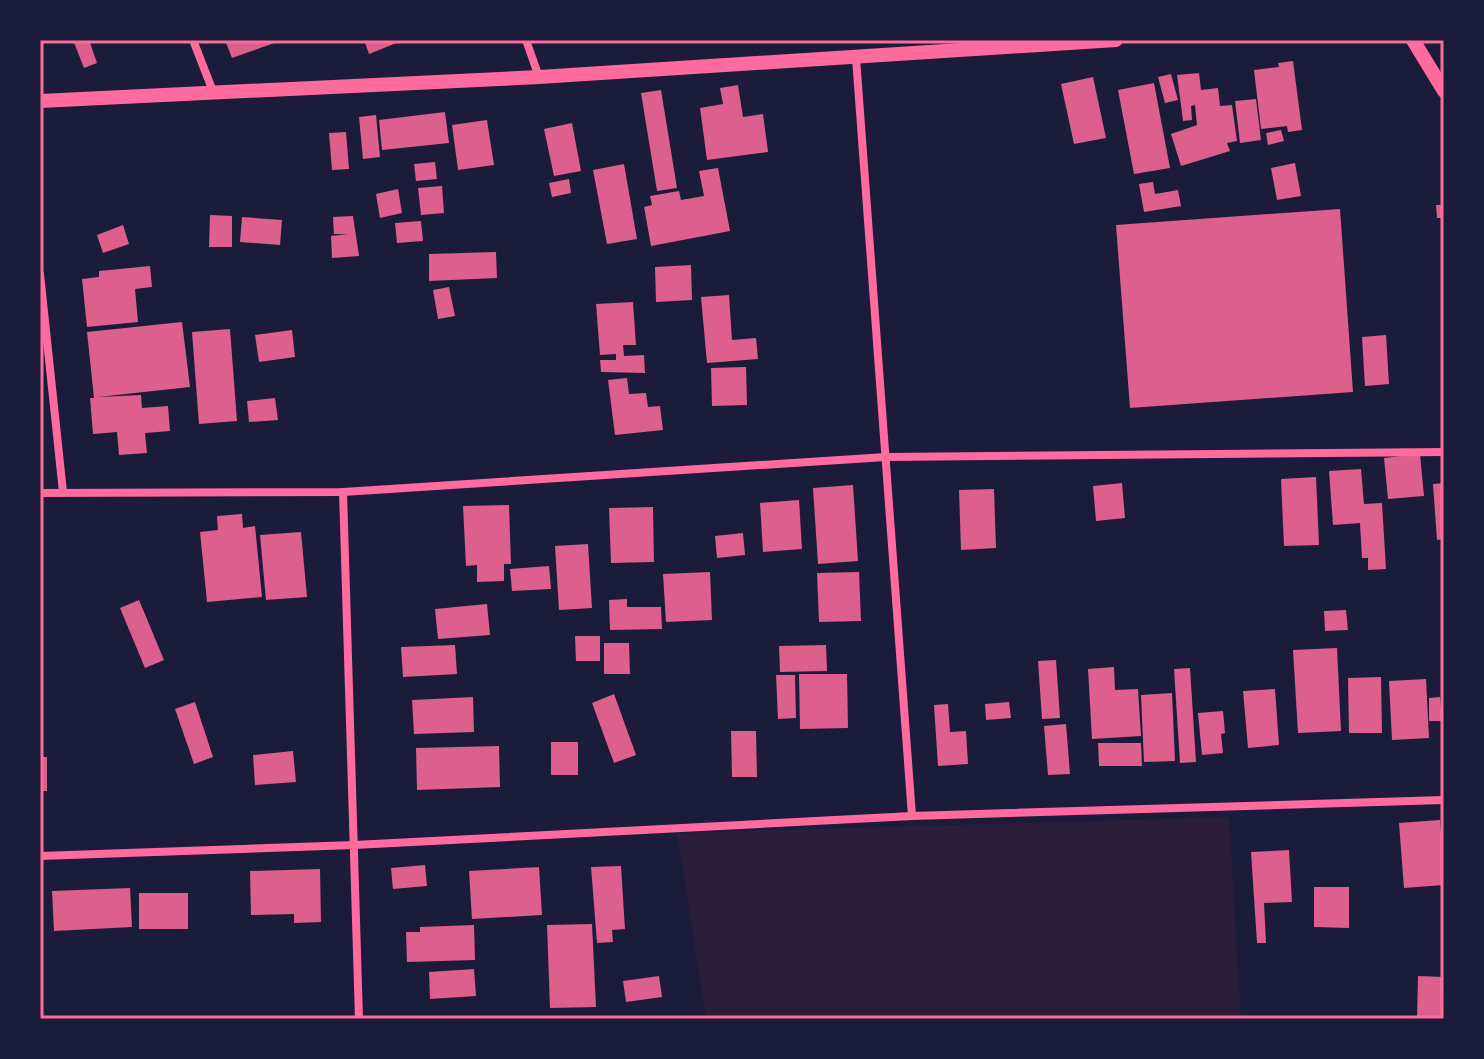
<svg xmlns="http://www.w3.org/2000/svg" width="1484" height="1059" font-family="Helvetica,sans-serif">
<rect width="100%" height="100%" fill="#1b1b3a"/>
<polygon fill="#2a1e3b" points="1229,817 1241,1019 706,1019 677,833"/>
<g fill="#dd5f8e">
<polygon points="73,40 89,40 97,63 84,68"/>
<polygon points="225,40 273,40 274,43 232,58"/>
<polygon points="364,40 404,40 369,54"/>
<polygon points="1293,61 1302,130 1288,132 1287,126 1261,129 1254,70 1279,67 1278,63"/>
<polygon points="1199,73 1201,90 1218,88 1220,106 1232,105 1237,141 1227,143 1230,151 1181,166 1171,134 1197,125 1195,105 1191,106 1192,120 1183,121 1177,75"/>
<polygon points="1171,74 1178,100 1165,103 1158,77"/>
<polygon points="1093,77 1106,138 1074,144 1061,84"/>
<polygon points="1154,83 1170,168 1134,174 1118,90"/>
<polygon points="738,85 743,117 763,114 768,152 707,160 700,108 723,104 720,88"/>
<polygon points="661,90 677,188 657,191 641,93"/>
<polygon points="1256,99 1261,140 1240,143 1235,101"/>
<polygon points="445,112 449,143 382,150 379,120"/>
<polygon points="376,115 380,157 363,159 359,117"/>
<polygon points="487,120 494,165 458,170 452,125"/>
<polygon points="572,123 581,171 554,176 544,129"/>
<polygon points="1281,130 1284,141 1268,145 1266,133"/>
<polygon points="346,132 349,169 332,170 329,133"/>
<polygon points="435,162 437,179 416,181 414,164"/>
<polygon points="1295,163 1301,196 1277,200 1271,168"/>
<polygon points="624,164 637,239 607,244 593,170"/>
<polygon points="718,168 730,231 651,246 644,207 652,205 650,196 679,191 681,200 704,196 699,171"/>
<polygon points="569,179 571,193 552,197 549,183"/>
<polygon points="1153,182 1155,194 1178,190 1181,206 1144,212 1139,184"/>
<polygon points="442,186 444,213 421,215 418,188"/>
<polygon points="398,189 402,213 380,218 376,194"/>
<polygon points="1436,205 1444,205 1444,218 1437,218"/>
<polygon points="1340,209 1353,392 1130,408 1116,225"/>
<polygon points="210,215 232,216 232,247 209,247"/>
<polygon points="353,216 359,256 332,258 331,236 348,234 334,234 333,217"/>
<polygon points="242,217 282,220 280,245 240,242"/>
<polygon points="421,221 423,241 397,243 395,223"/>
<polygon points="123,225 129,244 103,253 97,235"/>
<polygon points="496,252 497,278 429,281 429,254"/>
<polygon points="691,265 692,300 656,302 655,267"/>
<polygon points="150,266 152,287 135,289 138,322 87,327 82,279 99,277 99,271"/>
<polygon points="449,287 455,316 438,319 433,290"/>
<polygon points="729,295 732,340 756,338 758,359 707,363 701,297"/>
<polygon points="633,302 636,345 623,345 624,356 644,355 645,373 601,372 600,360 616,360 616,354 600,355 596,304"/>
<polygon points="182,322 190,387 98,397 141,395 142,408 168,406 170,431 145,433 147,453 119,455 117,432 93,434 90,398 94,398 87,332"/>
<polygon points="230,329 237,421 199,424 192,332"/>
<polygon points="292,330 295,357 259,362 255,335"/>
<polygon points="1386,335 1389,384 1365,386 1362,337"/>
<polygon points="746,367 747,405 712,406 711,368"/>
<polygon points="627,378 629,394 646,393 648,407 660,406 663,430 615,435 608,380"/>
<polygon points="275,398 278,420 249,422 247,401"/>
<polygon points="1420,454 1424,496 1388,499 1384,458"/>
<polygon points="1361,469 1364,504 1382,503 1386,569 1368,570 1368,558 1362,558 1360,523 1333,525 1329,471"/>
<polygon points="1316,477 1319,545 1284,546 1281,479"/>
<polygon points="1122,483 1125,518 1096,521 1093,486"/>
<polygon points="1444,483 1444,539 1437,540 1433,484"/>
<polygon points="853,485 858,561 818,564 813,488"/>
<polygon points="994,489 996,548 961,550 959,490"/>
<polygon points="799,500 802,549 763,552 760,503"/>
<polygon points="509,505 511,564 504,564 504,581 477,582 477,565 466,566 463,506"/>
<polygon points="653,507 654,562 611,563 609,508"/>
<polygon points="242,514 243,528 255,526 262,597 207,602 200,532 218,530 217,516"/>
<polygon points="301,532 307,597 266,600 260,535"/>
<polygon points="743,533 745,555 717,558 715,536"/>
<polygon points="588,544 592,608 559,610 555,546"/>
<polygon points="549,566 551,589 512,591 510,569"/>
<polygon points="710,572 712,620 666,622 663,574"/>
<polygon points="859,572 861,621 819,622 817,573"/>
<polygon points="627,599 627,607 661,607 662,629 610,630 609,600"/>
<polygon points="139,600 164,660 145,668 120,608"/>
<polygon points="487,604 490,635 438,639 435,609"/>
<polygon points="1346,610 1348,630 1325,631 1324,611"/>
<polygon points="575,636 600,636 600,661 576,661"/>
<polygon points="604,643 629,643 630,674 604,674"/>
<polygon points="455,645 457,674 403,677 401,647"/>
<polygon points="826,645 827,671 780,672 779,646"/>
<polygon points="1337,648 1341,731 1298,733 1293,650"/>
<polygon points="1056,660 1060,718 1042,719 1038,661"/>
<polygon points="1114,667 1115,690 1138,689 1141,736 1092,739 1088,669"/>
<polygon points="1190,668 1196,762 1180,763 1174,669"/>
<polygon points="799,674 847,674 848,728 800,729"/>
<polygon points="776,675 795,675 796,718 778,719"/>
<polygon points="1381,677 1382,733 1349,733 1348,678"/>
<polygon points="1426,679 1429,738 1392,740 1389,681"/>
<polygon points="1275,689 1279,745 1248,748 1243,691"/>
<polygon points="1172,693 1175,761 1144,762 1141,695"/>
<polygon points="614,694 636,755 614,763 592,703"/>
<polygon points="473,697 474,732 414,734 412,700"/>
<polygon points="1440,697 1442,721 1429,721 1429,698"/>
<polygon points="195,702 213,757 194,764 175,709"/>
<polygon points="1009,702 1011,718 986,720 985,704"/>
<polygon points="948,704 950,732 966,731 968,764 938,766 934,705"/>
<polygon points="1223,711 1225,733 1221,734 1223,753 1202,755 1198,713"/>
<polygon points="1066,724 1070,774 1048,775 1044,726"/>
<polygon points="731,731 756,731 757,777 732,777"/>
<rect x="551" y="742" width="27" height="33"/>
<polygon points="1098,743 1141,743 1142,766 1099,766"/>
<polygon points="499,746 500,787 417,790 416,748"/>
<polygon points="293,751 296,782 255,785 253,755"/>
<rect x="40" y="757" width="7" height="34"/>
<polygon points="1440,820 1444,885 1404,888 1399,823"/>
<polygon points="1289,850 1292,902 1264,903 1266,943 1257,943 1251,852"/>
<polygon points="425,865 427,886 393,889 391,868"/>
<polygon points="621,866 625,929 612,930 613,942 597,943 591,867"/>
<polygon points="539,867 542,915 472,919 469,871"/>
<polygon points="320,869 321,922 294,923 294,914 251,915 250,871"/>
<polygon points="1314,887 1349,887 1349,928 1314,927"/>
<polygon points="130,888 132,927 54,931 52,891"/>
<rect x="139" y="893" width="49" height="36"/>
<polygon points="592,924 596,1007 550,1008 547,925"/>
<polygon points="474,925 475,960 407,962 406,932 420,932 420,927"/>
<polygon points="474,969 476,996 430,999 429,972"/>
<polygon points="659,976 662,997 626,1002 623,981"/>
<polygon points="1418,976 1444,977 1444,1019 1417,1019"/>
</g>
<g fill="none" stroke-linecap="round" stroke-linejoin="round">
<g stroke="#ff6b9d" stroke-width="8">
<polyline points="193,40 214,94"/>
<polyline points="526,40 539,77"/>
<polyline points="856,58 912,816"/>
<polyline points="40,274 63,492"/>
<polyline points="343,492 359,1019"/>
<polyline points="40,493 343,492 886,457 1444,452"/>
<polyline points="40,856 354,845 912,816 1444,800"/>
</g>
<g stroke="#ff6b9d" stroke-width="14">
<polyline points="1413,40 1444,91"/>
<polyline points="40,101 539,77 1116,40"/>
</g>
</g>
<rect width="1484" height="1059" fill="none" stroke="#1b1b3a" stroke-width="84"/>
<rect x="42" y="42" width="1400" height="975" fill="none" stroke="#ff6b9d" stroke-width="3"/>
</svg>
